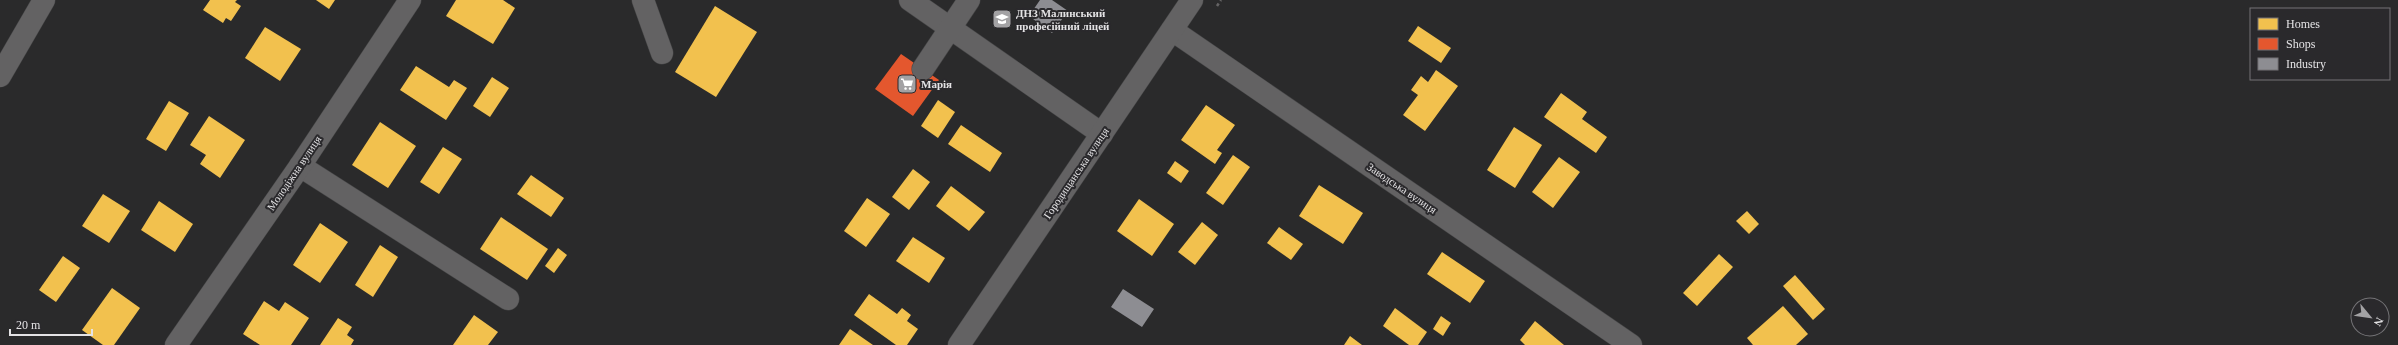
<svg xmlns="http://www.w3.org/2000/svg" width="2398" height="345" font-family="Georgia,serif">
<rect width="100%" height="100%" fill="#2a2a2b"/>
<g fill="#f2c14e">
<polygon points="210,0 237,0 235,2 241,6 231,21 226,18 223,23 203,10"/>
<polygon points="316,0 335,0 329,9"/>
<polygon points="456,0 503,0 515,8 493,44 446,16"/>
<polygon points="715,6 757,32 716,97 675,72"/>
<polygon points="1418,26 1451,48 1441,63 1408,41"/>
<polygon points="265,27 301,49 280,81 245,58"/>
<polygon points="416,66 449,87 454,80 467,88 446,120 400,90"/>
<polygon points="1436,70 1458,86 1425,131 1403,115 1418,95 1411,90 1421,76 1428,82"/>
<polygon points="492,77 509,88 490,117 473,106"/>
<polygon points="1561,93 1587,112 1582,119 1607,137 1596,153 1544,117"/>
<polygon points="938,100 955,112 938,138 921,126"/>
<polygon points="169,101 189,113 166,151 146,139"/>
<polygon points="1206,105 1235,125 1217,150 1222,153 1215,164 1181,140"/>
<polygon points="209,116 245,140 220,178 200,164 206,155 190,145"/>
<polygon points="380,122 416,146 388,188 352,165"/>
<polygon points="961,125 1002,153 990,172 948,144"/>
<polygon points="1514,127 1542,145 1515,188 1487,170"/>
<polygon points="443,147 462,159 439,194 420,182"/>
<polygon points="1233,155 1250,167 1223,205 1206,193"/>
<polygon points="1559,157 1580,172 1553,208 1532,192"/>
<polygon points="1175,161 1189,171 1181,183 1167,173"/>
<polygon points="913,169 930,182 909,210 892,197"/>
<polygon points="531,175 564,198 551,217 517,194"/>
<polygon points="1319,185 1363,213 1343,244 1299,216"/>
<polygon points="951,186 985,212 969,231 936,206"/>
<polygon points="103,194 130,211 109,243 82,226"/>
<polygon points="867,198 890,214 866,247 844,231"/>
<polygon points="1139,199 1174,224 1152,256 1117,231"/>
<polygon points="159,201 193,224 175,252 141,230"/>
<polygon points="1747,211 1759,224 1749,234 1736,221"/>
<polygon points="501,217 548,249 527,280 480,249"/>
<polygon points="1202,222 1218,235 1195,265 1178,252"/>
<polygon points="320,223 348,242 320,283 293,265"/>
<polygon points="1279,227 1303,244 1291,260 1267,243"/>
<polygon points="913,237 945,258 929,283 896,261"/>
<polygon points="380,245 398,257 373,297 355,285"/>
<polygon points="558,248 567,255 554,273 545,266"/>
<polygon points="1442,252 1485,281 1470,303 1427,274"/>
<polygon points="1719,254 1733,267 1697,306 1683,293"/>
<polygon points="63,256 80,268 56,302 39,290"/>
<polygon points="1795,275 1825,309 1813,320 1783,286"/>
<polygon points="112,288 140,308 114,345 103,345 82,330"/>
<polygon points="869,294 897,314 902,308 911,315 907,321 918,329 907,345 896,345 854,315"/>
<polygon points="264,301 279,311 285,302 309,318 291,345 260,345 243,334"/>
<polygon points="1783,306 1808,334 1796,345 1753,345 1747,338"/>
<polygon points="1395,308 1427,332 1418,345 1409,345 1383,326"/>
<polygon points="474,315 498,332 488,345 453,345"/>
<polygon points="1441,316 1451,323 1443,336 1433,329"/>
<polygon points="338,318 352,327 347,335 354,340 351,345 320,345"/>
<polygon points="1535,321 1564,345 1525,345 1520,340"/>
<polygon points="850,329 873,345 839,345"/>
<polygon points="1350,336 1362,345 1344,345"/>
</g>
<polygon fill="#e4572e" points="901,54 939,80 913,116 875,89"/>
<g fill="#8d8d92">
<polygon points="1040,0 1052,0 1068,11 1052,33 1029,16"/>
<polygon points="1123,289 1154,309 1142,327 1111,307"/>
</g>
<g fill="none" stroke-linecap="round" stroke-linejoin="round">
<defs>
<g id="minor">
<polyline points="643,0 662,53"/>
<polyline points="910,0 1102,134"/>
<polyline points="1172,30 1631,345"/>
<polyline points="923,69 969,0"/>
<polyline points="0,76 44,0"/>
<polyline points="300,166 508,299"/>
<polyline points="176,345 300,166 410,0"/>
<polyline points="959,345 1192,0"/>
</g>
</defs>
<use href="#minor" stroke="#454546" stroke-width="23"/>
<polyline stroke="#656465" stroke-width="2.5" stroke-dasharray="3 3" stroke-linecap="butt" points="1217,6 1221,0"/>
<use href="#minor" stroke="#636263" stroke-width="22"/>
</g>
<defs>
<symbol id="university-square" viewBox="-11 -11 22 22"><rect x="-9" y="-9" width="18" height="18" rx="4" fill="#a3a2a4" stroke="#2a292c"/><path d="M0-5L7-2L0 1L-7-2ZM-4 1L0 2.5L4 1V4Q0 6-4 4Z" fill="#fff"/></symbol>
<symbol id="supermarket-square" viewBox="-11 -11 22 22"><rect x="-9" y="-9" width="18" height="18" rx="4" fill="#a3a2a4" stroke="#2a292c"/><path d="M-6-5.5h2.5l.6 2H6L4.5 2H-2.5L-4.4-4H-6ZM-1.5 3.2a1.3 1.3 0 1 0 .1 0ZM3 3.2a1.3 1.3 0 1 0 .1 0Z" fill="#fff"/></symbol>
</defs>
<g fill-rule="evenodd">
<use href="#university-square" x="991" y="8" width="22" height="22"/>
<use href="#supermarket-square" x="896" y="73" width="22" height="22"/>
</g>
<g text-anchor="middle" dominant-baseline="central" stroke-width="4" stroke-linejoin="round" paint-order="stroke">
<g font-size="11" font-weight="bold" fill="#e4e3e5" stroke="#2a292c" text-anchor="start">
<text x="1016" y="13">ДНЗ Малинський<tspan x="1016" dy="13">професійний ліцей</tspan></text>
<text x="921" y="84">Марія</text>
</g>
<g font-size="11" fill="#e4e3e5" stroke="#2a292c">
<text transform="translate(294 173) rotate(-56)">Молодіжна вулиця</text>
<text transform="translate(1076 173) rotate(-56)">Городищанська вулиця</text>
<text transform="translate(1402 188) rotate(34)">Заводська вулиця</text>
</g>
</g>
<rect x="2250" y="8" width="140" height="72" fill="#2a292c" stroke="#747376"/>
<rect x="2258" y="18" width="20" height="12" fill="#f2c14e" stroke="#747376"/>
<text x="2286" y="28" font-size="12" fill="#e4e3e5">Homes</text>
<rect x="2258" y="38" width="20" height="12" fill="#e4572e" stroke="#747376"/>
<text x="2286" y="48" font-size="12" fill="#e4e3e5">Shops</text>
<rect x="2258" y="58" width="20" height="12" fill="#8d8d92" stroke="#747376"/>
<text x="2286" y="68" font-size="12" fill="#e4e3e5">Industry</text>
<g transform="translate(2370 317) rotate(119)"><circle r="19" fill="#2a292c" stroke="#747376"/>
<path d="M0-3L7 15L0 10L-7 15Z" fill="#a3a2a4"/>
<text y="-6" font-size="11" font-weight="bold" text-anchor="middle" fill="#e4e3e5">N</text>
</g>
<path d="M10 329v6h82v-6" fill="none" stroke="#e4e3e5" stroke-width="2"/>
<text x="16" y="329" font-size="12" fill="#e4e3e5" stroke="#2a292c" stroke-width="3" paint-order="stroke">20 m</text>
</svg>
